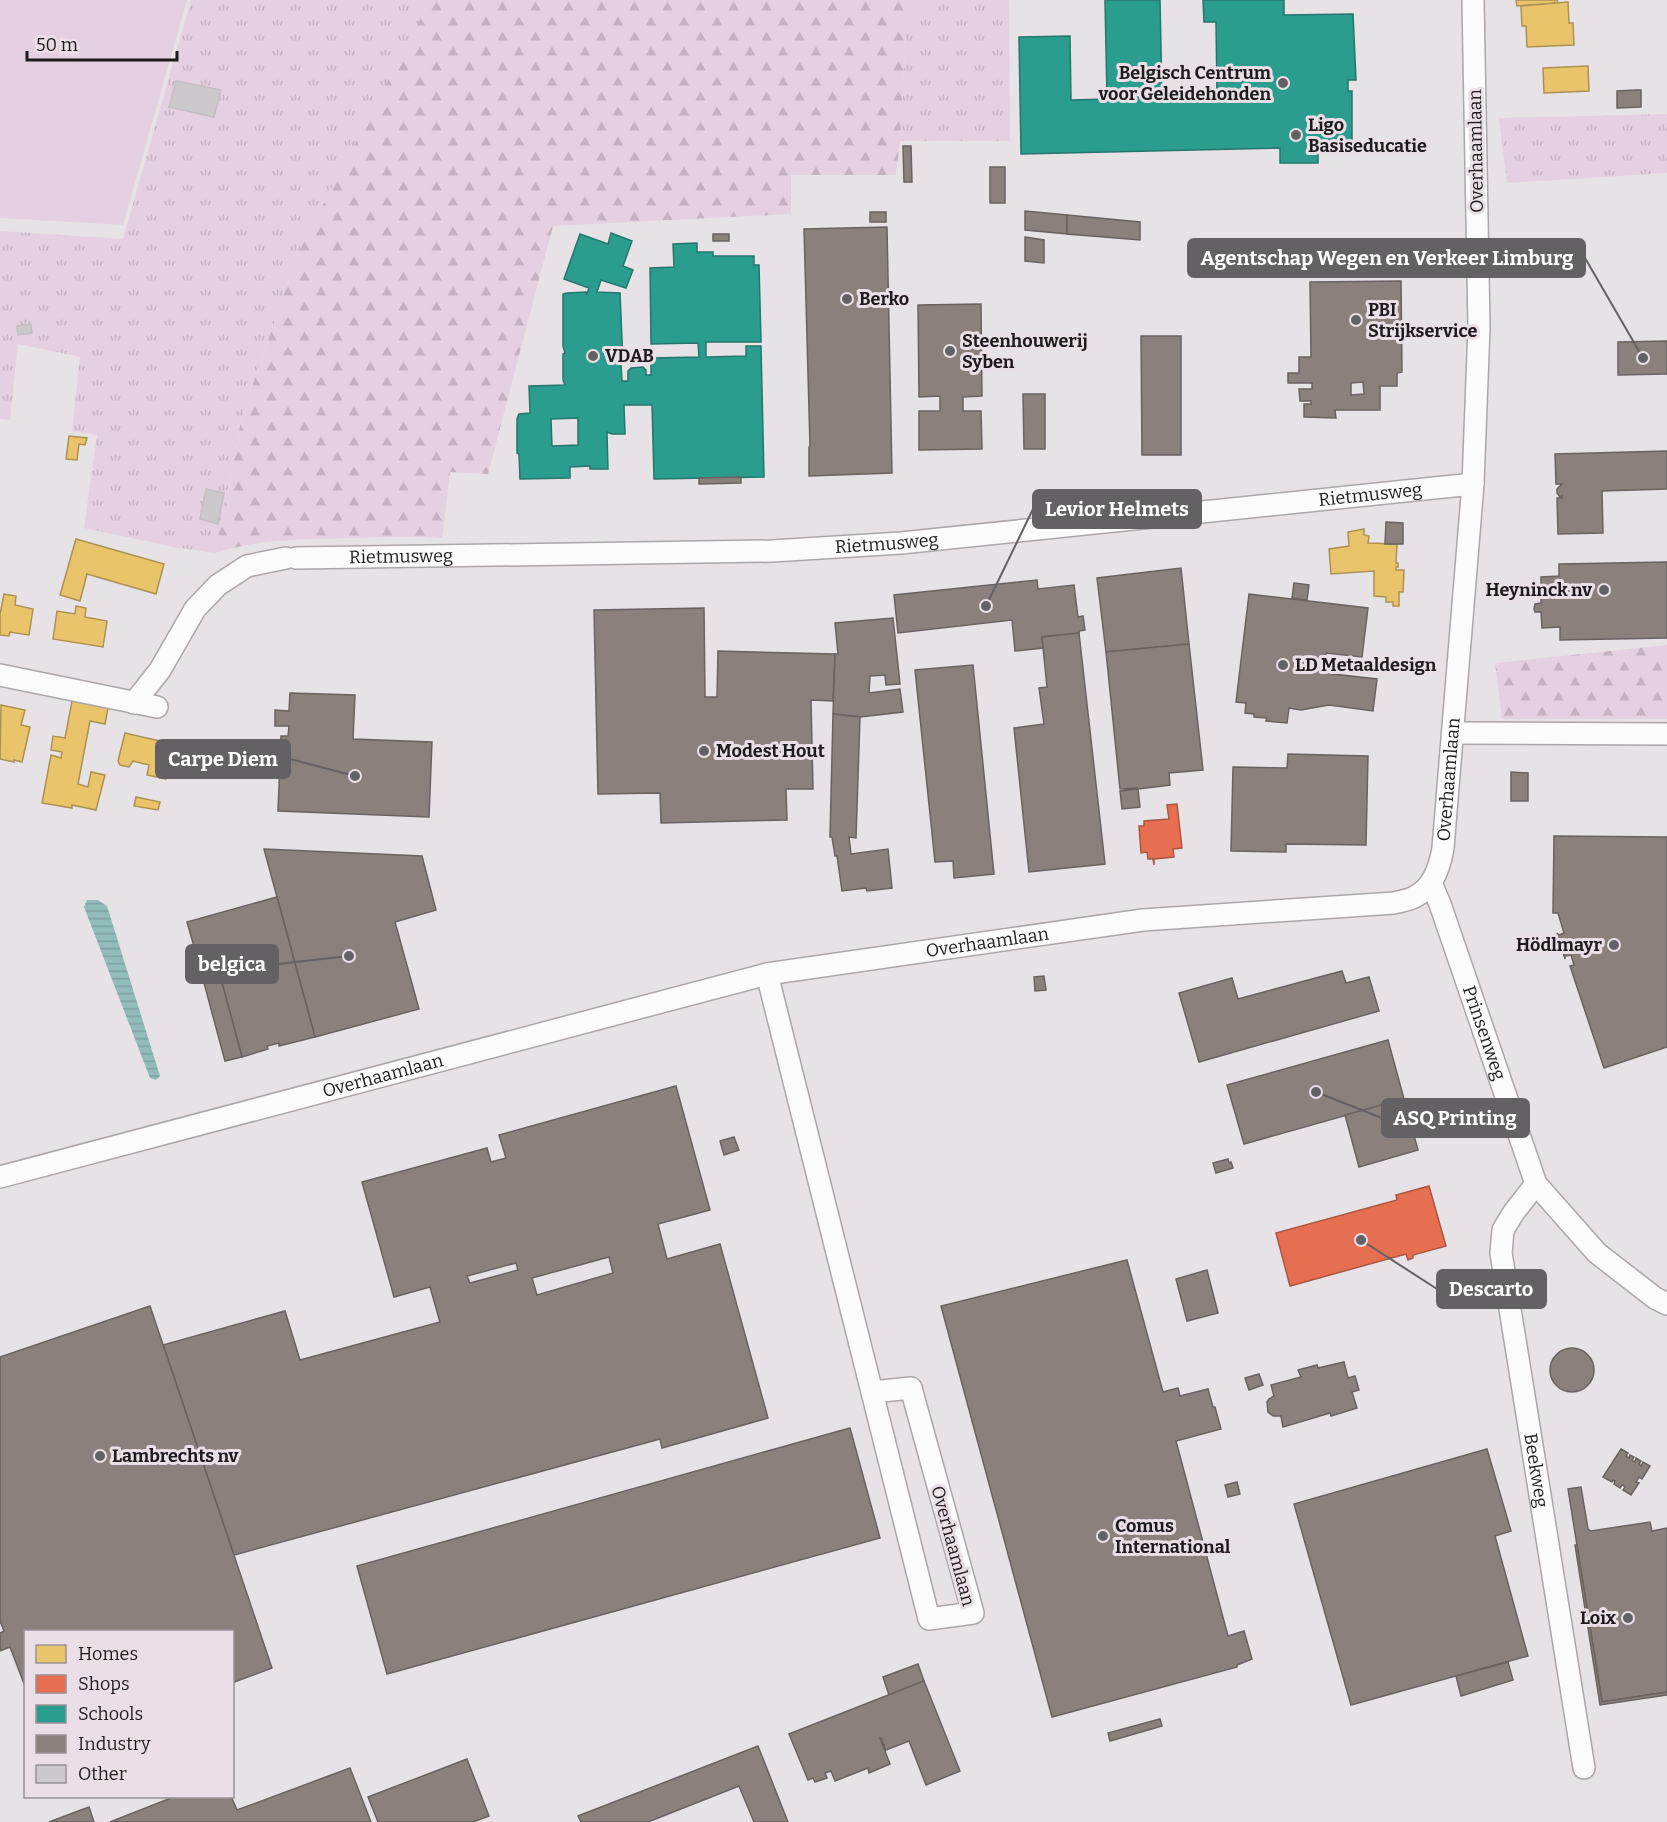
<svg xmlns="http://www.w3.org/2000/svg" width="1667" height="1822" font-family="Bitter,serif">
<defs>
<pattern id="grass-tufts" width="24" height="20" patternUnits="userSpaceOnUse" patternTransform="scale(1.5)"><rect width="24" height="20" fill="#e5d0e1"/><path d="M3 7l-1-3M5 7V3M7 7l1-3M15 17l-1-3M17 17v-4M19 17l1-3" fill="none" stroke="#c4b2c1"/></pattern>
<pattern id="forest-firs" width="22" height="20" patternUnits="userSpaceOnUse" patternTransform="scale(1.5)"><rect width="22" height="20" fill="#e5d0e1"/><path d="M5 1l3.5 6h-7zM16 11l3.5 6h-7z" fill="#c4b2c1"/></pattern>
<pattern id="water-rules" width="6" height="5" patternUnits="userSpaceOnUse" patternTransform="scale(1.5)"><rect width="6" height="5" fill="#91bcba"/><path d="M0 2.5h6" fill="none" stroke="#7da19f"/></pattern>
</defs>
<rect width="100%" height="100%" fill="#e7e2e6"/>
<g fill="url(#grass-tufts)">
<polygon points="191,0 430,0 300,248 242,416 215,553 174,547 84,528 97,435 72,431 80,357 18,344 10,420 0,419 0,231 123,239"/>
<polygon points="925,0 1009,0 1010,141 900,141 907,15"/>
<polygon points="1667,114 1667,173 1507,183 1499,118"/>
</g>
<g fill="url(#forest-firs)">
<path d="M 430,0 L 925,0 L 907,15 L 900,141 L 896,175 L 791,175 L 791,214 L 553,226 L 488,474 L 450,472 L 442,538 C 414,536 386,537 358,538 C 311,539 260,538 215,553 L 242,416 L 300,248 Z"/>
<polygon points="1667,645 1667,719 1502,719 1495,663"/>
</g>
<polygon fill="#e5d0e1" points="0,0 187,0 123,225 0,218"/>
<polygon fill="url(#water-rules)" points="87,900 98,900 107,906 160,1076 156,1080 150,1078 84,907"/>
<g fill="#e9c46a" stroke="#ac9153" stroke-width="1.5">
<polygon points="1516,0 1557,0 1558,3 1517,6"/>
<polygon points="1568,2 1569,23 1573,23 1574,45 1527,47 1526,26 1522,26 1521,6"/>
<polygon points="1588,66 1589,91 1544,93 1543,68"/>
<polygon points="69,436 87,438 85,445 79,444 77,460 66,459"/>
<polygon points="1364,529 1364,535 1369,536 1368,543 1397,544 1396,563 1398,563 1398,567 1396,567 1396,570 1404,570 1403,592 1399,592 1399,606 1393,606 1393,602 1386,602 1386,597 1374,596 1374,571 1331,574 1329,549 1349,546 1348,532"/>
<polygon points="76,539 164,564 156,594 87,574 80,601 60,595"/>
<polygon points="4,594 16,596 15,605 33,609 29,635 10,632 9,636 0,635 0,614"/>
<polygon points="76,606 86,608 85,617 107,621 103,647 53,639 57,611 75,614"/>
<polygon points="72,701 108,708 105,724 90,721 78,784 88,787 91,772 105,775 96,810 72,805 72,808 42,803 51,755 61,758 62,752 51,750 53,736 65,738"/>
<polygon points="1,705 25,710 21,725 30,727 22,762 14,760 14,762 0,759"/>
<polygon points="125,733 160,741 159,744 173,747 166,779 147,775 149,765 133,761 129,767 120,765 118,761"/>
<polygon points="136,797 160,802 158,810 134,806"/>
</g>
<g fill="#e76f51" stroke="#ab5642" stroke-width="1.5">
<polygon points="1177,804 1182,848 1173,849 1174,857 1154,859 1154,865 1153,859 1148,859 1147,852 1141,853 1139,826 1144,826 1144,821 1169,819 1167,805"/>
<polygon points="1429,1186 1446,1246 1413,1255 1413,1258 1408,1260 1406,1254 1290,1286 1276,1233 1397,1200 1396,1195"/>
</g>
<g fill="#2a9d8f" stroke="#26766d" stroke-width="1.5" fill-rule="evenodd">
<polygon points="1105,0 1160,0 1162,98 1217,97 1216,22 1204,22 1203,0 1284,0 1284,15 1353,14 1356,80 1348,80 1348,91 1352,91 1352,143 1318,143 1318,163 1280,163 1280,148 1021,154 1019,37 1070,36 1071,100 1107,99"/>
<path d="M 611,233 L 632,241 L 623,266 L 633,270 L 626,288 L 601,280 L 597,292 L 620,293 L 623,363 L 621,365 L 622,381 L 628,381 L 628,371 L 631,368 L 643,367 L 646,370 L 646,375 L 651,375 L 651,358 L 699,357 L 698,343 L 651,344 L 650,268 L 674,267 L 673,244 L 697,243 L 697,252 L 713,252 L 713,256 L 754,256 L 754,265 L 759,265 L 761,342 L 706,342 L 706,357 L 746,356 L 746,346 L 761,346 L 764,477 L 654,479 L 652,405 L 624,405 L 625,434 L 612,434 L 607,432 L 608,469 L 590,469 L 590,466 L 570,467 L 570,478 L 520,479 L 519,454 L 517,453 L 517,419 L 519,414 L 530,413 L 529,386 L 565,385 L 563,380 L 563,354 L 565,353 L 563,346 L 563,294 L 567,293 L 586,292 L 587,294 L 589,288 L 564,279 L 580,234 L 608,244 ZM 578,418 L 578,445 L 552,446 L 551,419 Z"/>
</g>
<g fill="#8a817c" stroke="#6a6260" stroke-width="1.5" fill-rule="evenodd">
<polygon points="1636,90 1641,90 1641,107 1617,108 1617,91"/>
<polygon points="903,146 911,146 912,182 904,182"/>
<rect x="990" y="167" width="15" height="36"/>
<polygon points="1025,211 1067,215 1067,234 1025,230"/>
<rect x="870" y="212" width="16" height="10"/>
<polygon points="1067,215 1140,222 1140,240 1067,234"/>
<polygon points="887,227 892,473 809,476 809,447 810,446 804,229"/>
<rect x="713" y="234" width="16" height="7"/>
<polygon points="1025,237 1044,240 1044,263 1025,261"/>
<path d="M 1401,281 L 1402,372 L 1397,373 L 1397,386 L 1380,386 L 1380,410 L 1335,410 L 1336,418 L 1304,417 L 1304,404 L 1311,404 L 1311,401 L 1300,401 L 1299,389 L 1312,389 L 1312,383 L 1288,383 L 1288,373 L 1299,373 L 1299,357 L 1311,357 L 1310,282 ZM 1363,382 L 1364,394 L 1351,395 L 1351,383 Z"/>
<polygon points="981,304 982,396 963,397 963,411 981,411 982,449 919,450 919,411 940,411 940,396 919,397 918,305"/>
<polygon points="1141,336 1181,336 1181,455 1142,455"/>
<polygon points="1667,341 1667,374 1618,375 1618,342"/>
<polygon points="1023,394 1045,394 1045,449 1024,449"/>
<polygon points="1667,451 1667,489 1602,491 1603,533 1558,534 1557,498 1562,498 1562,496 1560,497 1557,493 1557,489 1562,484 1556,484 1555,454"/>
<polygon points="741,477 741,483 699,484 699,478"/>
<polygon points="1386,522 1403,523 1403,544 1385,544"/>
<polygon points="1667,562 1667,638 1560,640 1560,627 1542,628 1541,612 1535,612 1534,609 1535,604 1541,603 1541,577 1559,576 1559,564"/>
<polygon points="1181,568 1189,644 1106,652 1097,578"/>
<polygon points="1037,580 1038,589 1074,585 1078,617 1083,616 1085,630 1079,631 1079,633 1042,637 1043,648 1015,651 1012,620 898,633 894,595"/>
<polygon points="1294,583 1309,585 1307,600 1292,598"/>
<polygon points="1249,594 1368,608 1362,657 1326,653 1324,673 1377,679 1373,711 1329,705 1301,710 1289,708 1287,723 1266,721 1267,718 1254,717 1254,714 1245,713 1246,703 1236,702"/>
<polygon points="704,608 705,697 717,697 718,651 835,654 833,701 811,700 813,789 786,789 787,820 661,823 660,793 598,794 594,610"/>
<polygon points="893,618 900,684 886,685 885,675 870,676 869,693 900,689 903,712 860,717 833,714 835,654 838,654 835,623"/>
<polygon points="1079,633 1105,864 1029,872 1014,728 1044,724 1039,688 1047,687 1042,637"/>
<polygon points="1189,644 1203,770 1169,773 1170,785 1138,789 1140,807 1122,809 1120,791 1137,789 1137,788 1120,789 1106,652"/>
<polygon points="973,665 994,874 954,878 953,861 935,862 915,670"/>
<polygon points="290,693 355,695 353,739 432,742 429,817 278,811 281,736 288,736 289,726 275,726 275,710 289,711"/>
<polygon points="833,714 860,717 856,838 849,837 851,854 888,849 892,888 867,891 866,888 842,891 837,856 835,856 832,837 830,837"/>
<polygon points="1288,754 1368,756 1366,845 1286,844 1286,852 1231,851 1233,767 1287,768"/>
<polygon points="1511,772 1528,773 1528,801 1511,801"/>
<polygon points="1554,836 1667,837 1667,1047 1604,1068 1570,966 1574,965 1571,955 1565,956 1565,959 1557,933 1559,935 1564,933 1558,913 1553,913"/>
<polygon points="264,849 422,856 436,910 395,922 419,1009 315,1037"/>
<polygon points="277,897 315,1037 279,1046 279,1043 267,1046 268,1049 242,1057 214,953 197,957 187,922"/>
<polygon points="214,953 242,1057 225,1061 197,957"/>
<polygon points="1342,971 1346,983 1369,977 1379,1011 1199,1062 1179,993 1232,978 1238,999"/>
<polygon points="1044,976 1046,990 1035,991 1034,977"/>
<polygon points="1388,1040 1404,1099 1244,1144 1227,1085"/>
<path d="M 676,1086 L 710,1210 L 658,1224 L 667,1259 L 720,1244 L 768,1418 L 662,1448 L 660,1439 L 234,1555 L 163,1345 L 285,1311 L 300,1360 L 440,1322 L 430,1287 L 394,1297 L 362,1182 L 487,1148 L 491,1162 L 506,1158 L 499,1135 ZM 609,1257 L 613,1273 L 537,1295 L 532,1278 ZM 516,1263 L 518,1270 L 470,1283 L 467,1276 Z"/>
<polygon points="1404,1099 1418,1150 1359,1167 1345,1115"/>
<polygon points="734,1137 739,1150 724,1155 720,1141"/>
<polygon points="1228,1159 1229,1163 1231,1162 1233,1168 1216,1173 1213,1163"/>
<polygon points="1127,1260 1163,1392 1178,1388 1180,1396 1208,1389 1213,1407 1215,1407 1221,1429 1176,1441 1228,1636 1244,1631 1252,1659 1237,1665 1237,1667 1052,1717 941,1306"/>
<polygon points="1207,1270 1218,1313 1187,1321 1176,1279"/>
<polygon points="150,1306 272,1668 232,1683 232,1632 26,1632 26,1689 10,1647 0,1651 0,1633 4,1631 0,1621 0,1357"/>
<circle cx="1572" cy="1370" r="22"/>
<polygon points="1344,1362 1348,1378 1355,1376 1359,1390 1352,1392 1357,1408 1331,1416 1330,1413 1283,1427 1281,1416 1273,1416 1268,1412 1267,1402 1269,1399 1274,1396 1271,1385 1301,1377 1298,1370 1317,1365 1318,1368"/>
<polygon points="1259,1374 1263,1385 1249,1390 1245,1378"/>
<polygon points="850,1428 880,1538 387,1674 357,1566"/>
<polygon points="1487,1449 1511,1531 1495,1536 1528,1656 1351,1705 1294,1504"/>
<polygon points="1621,1449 1628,1453 1626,1456 1629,1458 1630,1455 1634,1457 1632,1460 1635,1462 1636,1458 1641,1461 1639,1464 1641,1466 1643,1462 1650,1466 1642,1479 1639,1477 1636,1482 1639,1483 1631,1495 1623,1490 1625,1487 1622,1485 1620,1488 1614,1484 1615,1481 1613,1480 1612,1482 1603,1477"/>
<polygon points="1237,1482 1240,1494 1228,1497 1225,1485"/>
<polygon points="1581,1487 1588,1529 1591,1531 1650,1522 1652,1531 1667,1528 1667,1692 1602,1702 1568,1489"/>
<polygon points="1575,1545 1577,1545 1602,1702 1667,1692 1667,1695 1600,1705"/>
<polygon points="1508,1662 1513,1680 1461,1696 1456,1676"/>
<polygon points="918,1664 924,1681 889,1695 883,1677"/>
<polygon points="924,1681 960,1771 926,1785 909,1741 886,1750 881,1738 880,1738 890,1764 869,1773 868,1768 835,1781 831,1771 825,1773 827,1778 815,1782 813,1778 808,1780 789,1734"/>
<polygon points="1160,1719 1162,1726 1110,1741 1108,1733"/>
<polygon points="758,1746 788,1822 754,1822 739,1786 648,1822 581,1822 578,1816"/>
<polygon points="467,1759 489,1816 473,1822 378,1822 368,1797"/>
<polygon points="350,1768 371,1822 110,1822 176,1796 231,1796 237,1810"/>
<polygon points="89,1807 94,1822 49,1822"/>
</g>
<g fill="#ccc8cb" stroke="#c3bec2" stroke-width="1.5">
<polygon points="176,81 221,90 214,117 169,107"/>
<polygon points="31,324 32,333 18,335 17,326"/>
<polygon points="206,489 224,493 218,524 200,519"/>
</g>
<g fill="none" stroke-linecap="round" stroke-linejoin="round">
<defs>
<g id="minor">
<path id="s1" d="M 296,558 L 772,551 L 901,543 L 1473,484"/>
<polyline points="0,675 157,707"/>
<polyline points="134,703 160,670 195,609 218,585 247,566 286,558"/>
<polyline points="1453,733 1667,734"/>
<path id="s2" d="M 1431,883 L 1440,904 L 1536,1184 L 1597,1253 L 1655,1298 L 1667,1304"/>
<polyline points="767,974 929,1619 973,1613 911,1388 872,1392"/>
<path id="s3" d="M 0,1177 L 767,974 L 1143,920 L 1394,903 C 1401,901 1410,900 1416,896 C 1434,887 1440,866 1443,848 L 1473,484 L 1479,327 L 1473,0"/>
<path id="s4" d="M 1536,1184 L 1514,1212 L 1503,1230 L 1501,1253 L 1584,1768"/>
</g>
</defs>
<use href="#minor" stroke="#aaa6aa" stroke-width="24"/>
<use href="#minor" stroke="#fbfbfb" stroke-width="21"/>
</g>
<g fill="#646164" stroke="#eadfe7" stroke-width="2">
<circle cx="1283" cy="83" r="6"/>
<circle cx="1296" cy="135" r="6"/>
<circle cx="847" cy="299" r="6"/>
<circle cx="1356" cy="320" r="6"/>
<circle cx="950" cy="351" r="6"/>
<circle cx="593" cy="356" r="6"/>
<circle cx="1604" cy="590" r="6"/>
<circle cx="1283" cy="665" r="6"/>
<circle cx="704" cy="751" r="6"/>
<circle cx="1614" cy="945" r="6"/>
<circle cx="100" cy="1456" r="6"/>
<circle cx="1103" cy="1536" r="6"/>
<circle cx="1628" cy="1618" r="6"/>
</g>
<g text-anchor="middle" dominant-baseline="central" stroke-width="6" stroke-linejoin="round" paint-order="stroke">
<g font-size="18" font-weight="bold" fill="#1e1b1e" stroke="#eadfe7" text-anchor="start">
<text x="1271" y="73" text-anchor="end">Belgisch Centrum<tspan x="1271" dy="21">voor Geleidehonden</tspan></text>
<text x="1308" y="125">Ligo<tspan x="1308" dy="21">Basiseducatie</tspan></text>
<text x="859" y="299">Berko</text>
<text x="1368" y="310">PBI<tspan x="1368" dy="21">Strijkservice</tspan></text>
<text x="962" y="341">Steenhouwerij<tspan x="962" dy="21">Syben</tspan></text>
<text x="605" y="356">VDAB</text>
<text x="1592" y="590" text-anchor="end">Heyninck nv</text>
<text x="1295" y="665">LD Metaaldesign</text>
<text x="716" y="751">Modest Hout</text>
<text x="1602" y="945" text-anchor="end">Hödlmayr</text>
<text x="112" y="1456">Lambrechts nv</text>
<text x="1115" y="1526">Comus<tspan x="1115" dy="21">International</tspan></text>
<text x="1616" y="1618" text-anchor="end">Loix</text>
</g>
<g font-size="18" fill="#1e1b1e" stroke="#eadfe7">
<text transform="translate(1476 151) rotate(-91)">Overhaamlaan</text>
<text stroke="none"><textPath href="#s1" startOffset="1077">Rietmusweg</textPath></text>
<text stroke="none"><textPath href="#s1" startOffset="591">Rietmusweg</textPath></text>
<text stroke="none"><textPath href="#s1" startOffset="105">Rietmusweg</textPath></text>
<text stroke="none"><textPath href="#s3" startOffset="1574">Overhaamlaan</textPath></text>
<text stroke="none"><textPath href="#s3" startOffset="1016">Overhaamlaan</textPath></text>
<text stroke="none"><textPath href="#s2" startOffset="159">Prinsenweg</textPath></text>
<text stroke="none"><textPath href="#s3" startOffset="396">Overhaamlaan</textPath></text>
<text stroke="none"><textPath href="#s4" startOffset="300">Beekweg</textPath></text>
<text transform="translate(953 1546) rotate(75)">Overhaamlaan</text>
</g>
</g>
<path fill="none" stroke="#646164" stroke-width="2" d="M1643 358L1585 258M986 606L1033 509M355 776L290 759M349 956L278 964M1316 1092L1382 1118M1361 1240L1437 1289"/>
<g fill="#646164" stroke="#eadfe7" stroke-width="2">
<circle cx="1643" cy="358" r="6"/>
<circle cx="986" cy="606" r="6"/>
<circle cx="355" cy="776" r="6"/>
<circle cx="349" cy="956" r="6"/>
<circle cx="1316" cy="1092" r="6"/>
<circle cx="1361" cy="1240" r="6"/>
</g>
<g fill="#646164" stroke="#646164" stroke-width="2">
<rect x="1188" y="239" width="397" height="38" rx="6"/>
<rect x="1033" y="490" width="168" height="38" rx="6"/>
<rect x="156" y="740" width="134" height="38" rx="6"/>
<rect x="186" y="945" width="92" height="38" rx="6"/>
<rect x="1382" y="1099" width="147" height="38" rx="6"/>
<rect x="1437" y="1270" width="109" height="38" rx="6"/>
</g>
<g font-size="20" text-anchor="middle" font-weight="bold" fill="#fff">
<text x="1387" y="265">Agentschap Wegen en Verkeer Limburg</text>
<text x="1117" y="516">Levior Helmets</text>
<text x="223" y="766">Carpe Diem</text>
<text x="232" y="971">belgica</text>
<text x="1455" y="1125">ASQ Printing</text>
<text x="1491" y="1296">Descarto</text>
</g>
<rect x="24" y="1630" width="210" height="168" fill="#eadfe7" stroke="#989197" stroke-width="1.5"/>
<rect x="36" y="1645" width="30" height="18" fill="#e9c46a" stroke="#989197" stroke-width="1.5"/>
<text x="78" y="1660" font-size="18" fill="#1e1b1e">Homes</text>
<rect x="36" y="1675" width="30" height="18" fill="#e76f51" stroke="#989197" stroke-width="1.5"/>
<text x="78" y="1690" font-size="18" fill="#1e1b1e">Shops</text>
<rect x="36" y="1705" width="30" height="18" fill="#2a9d8f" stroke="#989197" stroke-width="1.5"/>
<text x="78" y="1720" font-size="18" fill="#1e1b1e">Schools</text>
<rect x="36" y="1735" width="30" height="18" fill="#8a817c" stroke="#989197" stroke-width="1.5"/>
<text x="78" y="1750" font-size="18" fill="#1e1b1e">Industry</text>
<rect x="36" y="1765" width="30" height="18" fill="#ccc8cb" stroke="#989197" stroke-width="1.5"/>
<text x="78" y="1780" font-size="18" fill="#1e1b1e">Other</text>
<path d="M27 51v9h150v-9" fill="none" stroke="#1e1b1e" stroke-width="3"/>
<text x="36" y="51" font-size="18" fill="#1e1b1e" stroke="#eadfe7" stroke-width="4.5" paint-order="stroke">50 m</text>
</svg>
